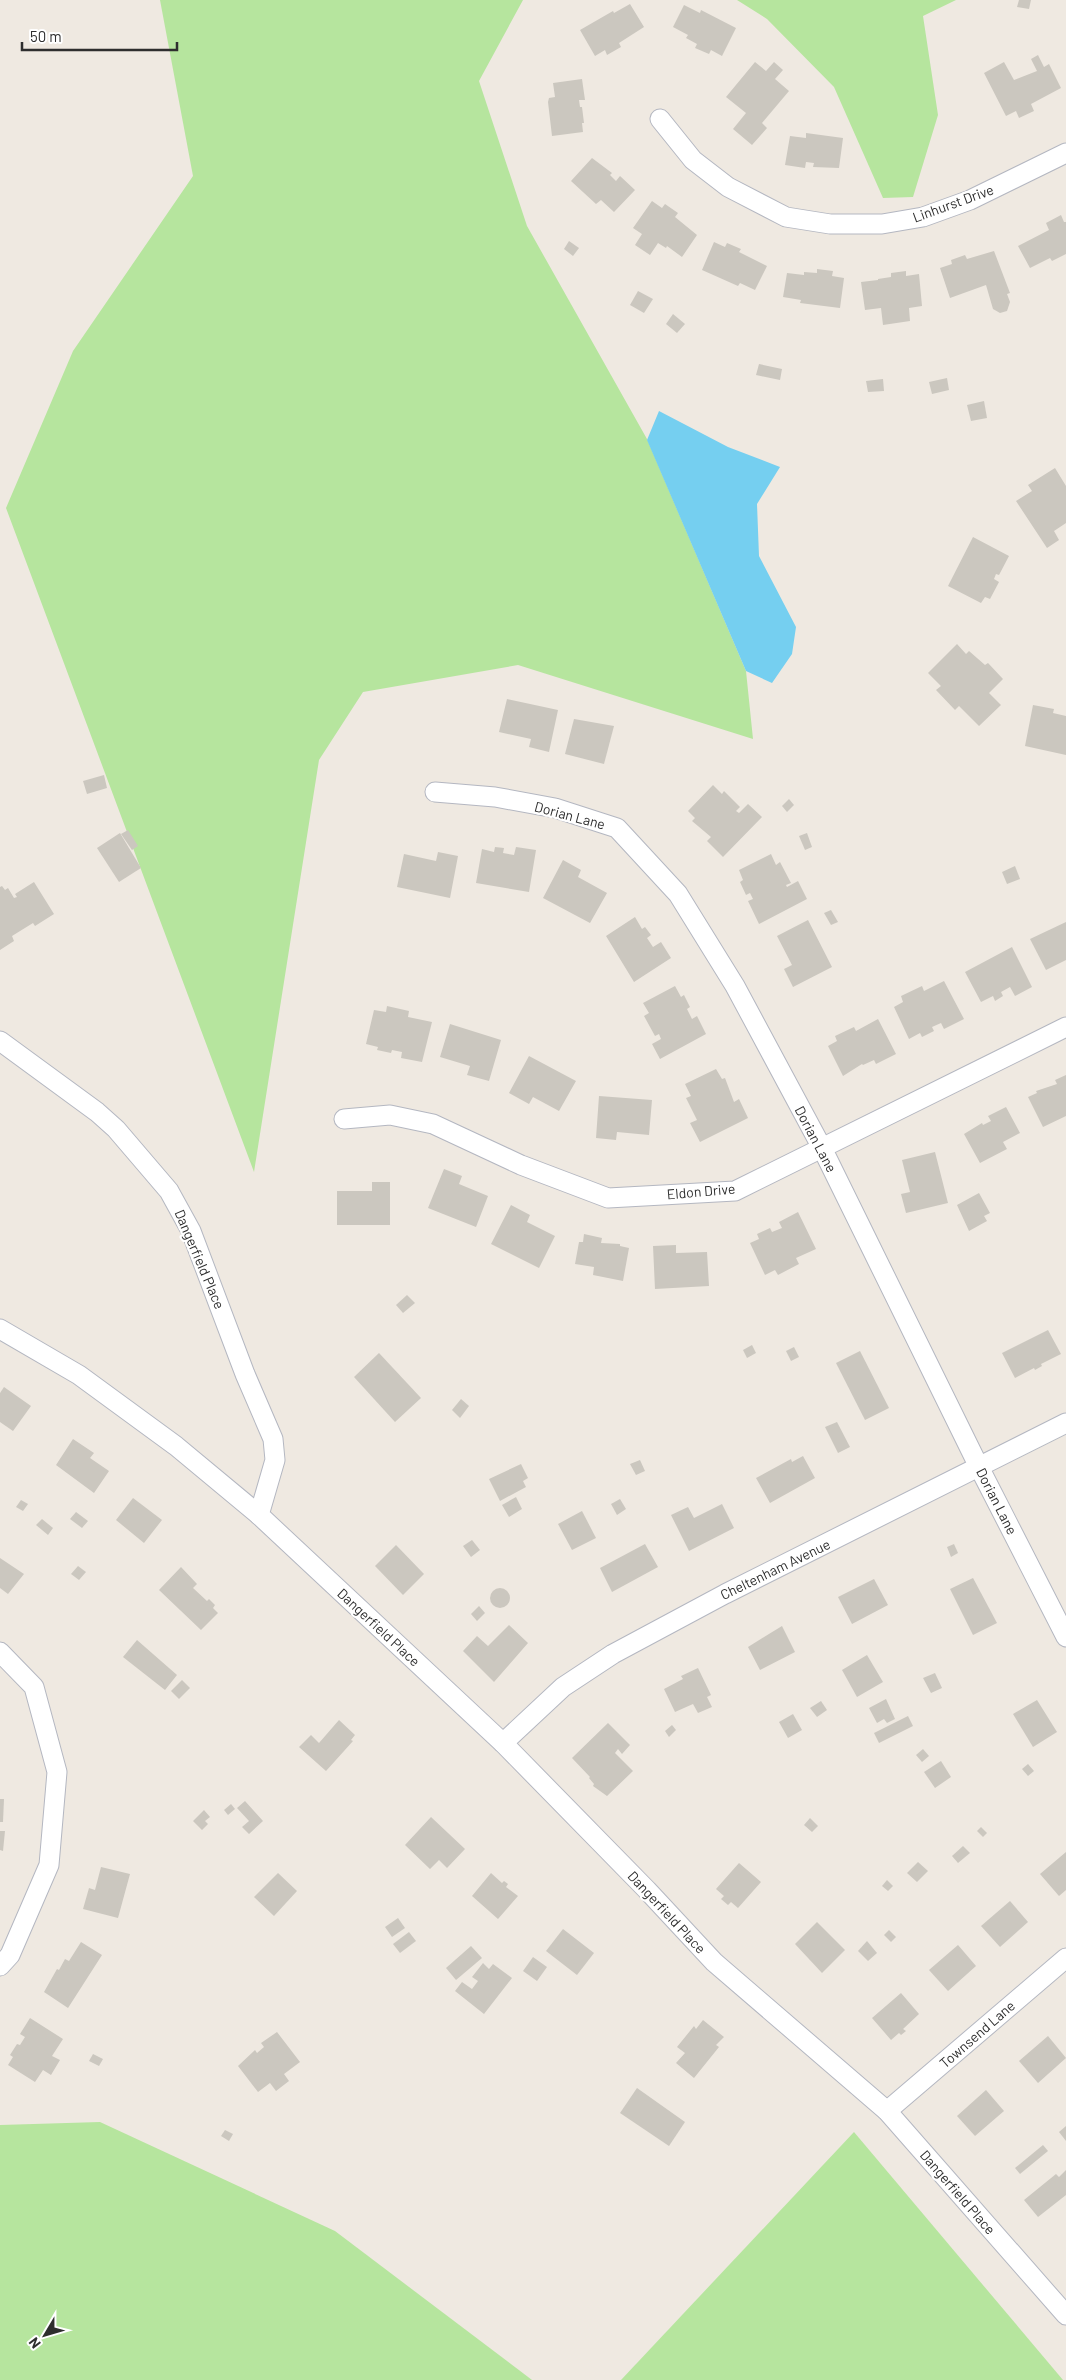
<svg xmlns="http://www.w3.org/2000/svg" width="1066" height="2380" font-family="Barlow,sans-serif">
<rect width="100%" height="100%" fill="#efe9e1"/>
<g fill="#b6e59e">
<polygon points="160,0 523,0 479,81 527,226 647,439 746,671 753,739 518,665 363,692 319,760 254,1172 6,508 73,351 193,176"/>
<polygon points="737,0 956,0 923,16 938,115 913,197 883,198 834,87 767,19"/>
<polygon points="100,2122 335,2231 532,2380 0,2380 0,2125"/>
<polygon points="854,2132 1063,2380 621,2380"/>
</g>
<polygon fill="#75cff0" points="659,411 728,447 780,467 757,504 759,556 796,627 792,654 772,683 746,671 647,440"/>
<g fill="#cbc7bf">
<polygon points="1019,0 1031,0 1029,9 1017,7"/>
<polygon points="630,4 644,27 619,43 621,47 607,55 605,50 595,56 580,30 613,11 614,13"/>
<polygon points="684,5 700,13 701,10 736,28 722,56 711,50 709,54 695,48 697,44 686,38 688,35 673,27"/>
<polygon points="1038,55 1044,67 1049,64 1061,88 1031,104 1034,111 1019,118 1016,111 1006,116 984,73 1004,62 1014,80 1037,71 1031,59"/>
<polygon points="755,62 766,71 774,62 783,70 775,79 789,91 762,123 767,128 752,145 733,129 746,113 726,97"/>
<polygon points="582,79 585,100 579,100 580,107 582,107 584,123 582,123 583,132 552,136 548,102 549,98 555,97 553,83"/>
<polygon points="806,133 843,138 839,168 813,167 814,163 806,162 805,168 785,165 790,136 806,138"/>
<polygon points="592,158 612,173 610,175 616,181 620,176 635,190 614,212 601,200 596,204 571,181"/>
<polygon points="652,201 662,208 665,204 678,213 675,217 697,235 682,257 667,246 666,248 658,243 650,255 635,245 642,234 633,228"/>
<polygon points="1061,215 1064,222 1066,222 1066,254 1052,261 1050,258 1030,268 1018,246 1049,230 1046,223"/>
<polygon points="569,241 579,248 573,256 564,249"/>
<polygon points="714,242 725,247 727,243 741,249 739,252 767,266 755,290 740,283 738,286 702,270"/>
<polygon points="994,251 1010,293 1007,294 1010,302 1007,311 1000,313 993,309 986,285 950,298 940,268 952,264 951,260 965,255 967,259"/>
<polygon points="817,269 833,271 832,276 844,278 840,308 800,303 801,300 783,297 787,273 804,275 804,272 817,273"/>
<polygon points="906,271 906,276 919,274 922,306 909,308 910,321 883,325 881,308 865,310 861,282 878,280 878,279 891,277 891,273"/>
<polygon points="638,291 653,299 644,313 630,305"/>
<polygon points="673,314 685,324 677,333 666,324"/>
<polygon points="759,364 782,369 780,380 756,375"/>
<polygon points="947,378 949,390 932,394 929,382"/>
<polygon points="883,379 884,391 868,392 866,381"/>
<polygon points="984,401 987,418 971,421 967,405"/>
<polygon points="1055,468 1066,486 1066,523 1054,531 1059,540 1047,548 1016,501 1032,491 1028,485"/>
<polygon points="973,537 1009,556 999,575 996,574 994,579 999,582 990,599 985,597 981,603 948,586"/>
<polygon points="957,644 966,654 969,651 985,665 988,663 1003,679 989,693 1001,705 979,726 959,706 955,710 936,690 941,686 928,673"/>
<polygon points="507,699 558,710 549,752 529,747 531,739 499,732"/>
<polygon points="1033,705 1054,709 1053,713 1066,716 1066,755 1025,746"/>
<polygon points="574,719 614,726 604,764 565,754"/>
<polygon points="104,775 107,788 87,794 83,781"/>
<polygon points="713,785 722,794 724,791 740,807 736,811 739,813 748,804 762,817 723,857 707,841 711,837 692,821 695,818 688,811"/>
<polygon points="789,799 794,805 787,812 782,806"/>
<polygon points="128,830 138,846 132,850 121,834"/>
<polygon points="120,833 141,868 119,882 97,848"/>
<polygon points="807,833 812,847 805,850 799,836"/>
<polygon points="495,847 504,848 503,853 514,855 516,847 536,850 529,892 476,883 482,849 494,852"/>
<polygon points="438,852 458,856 450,898 397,887 404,854 436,861"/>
<polygon points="771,854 776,865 780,862 791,883 786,885 787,887 798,881 807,899 759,924 748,901 753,899 750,893 746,895 740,882 743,880 739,870"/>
<polygon points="563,860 581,870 578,877 607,893 590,923 543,898"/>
<polygon points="1015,866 1020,879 1007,884 1002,872"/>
<polygon points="34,882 54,914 35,926 33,923 12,936 14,941 0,950 0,887 2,886 5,890 8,888 14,898 17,897 15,894"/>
<polygon points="831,910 838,922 831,925 824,913"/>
<polygon points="635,917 642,929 645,927 651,935 647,938 653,947 661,942 671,958 634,982 606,936"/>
<polygon points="808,920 832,967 793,987 784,969 792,965 777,936"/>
<polygon points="1066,922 1066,960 1046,970 1030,939"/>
<polygon points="1012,947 1032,987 1015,996 1010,987 1001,992 1003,996 995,1001 993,996 981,1002 965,972"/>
<polygon points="944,981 964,1019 944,1029 941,1023 932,1027 934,1031 922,1037 920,1033 909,1039 894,1007 903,1002 901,996 922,986 924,991"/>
<polygon points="675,986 681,997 684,995 690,1007 687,1009 692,1019 697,1016 706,1034 660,1059 652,1044 661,1039 659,1034 655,1036 644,1016 649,1013 643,1003"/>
<polygon points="387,1006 409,1011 408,1017 432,1022 422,1062 401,1058 402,1052 392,1050 391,1053 377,1050 378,1047 366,1044 374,1010 386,1012"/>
<polygon points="878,1019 896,1054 876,1064 874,1060 863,1065 862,1064 843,1076 828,1046 837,1041 835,1036 854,1027 856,1031"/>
<polygon points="450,1024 501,1040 489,1081 467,1075 470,1066 440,1057"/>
<polygon points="529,1056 576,1081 559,1111 533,1097 529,1104 509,1093"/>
<polygon points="716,1069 722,1079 725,1078 734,1102 739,1099 748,1118 700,1142 690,1123 697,1120 686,1098 691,1096 685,1084"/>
<polygon points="1066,1075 1066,1116 1043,1127 1028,1097 1037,1093 1036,1091 1057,1084 1055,1080"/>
<polygon points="599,1096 652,1100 649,1135 617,1132 616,1140 596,1138"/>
<polygon points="1006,1107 1020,1133 1003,1142 1007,1149 980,1163 964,1134 982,1123 983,1125 991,1121 988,1116"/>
<polygon points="935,1152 948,1203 906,1213 901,1194 910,1192 902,1160"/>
<polygon points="444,1169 462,1176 459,1184 488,1196 476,1227 428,1208"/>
<polygon points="372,1182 390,1182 390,1225 337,1225 337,1191 372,1191"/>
<polygon points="979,1193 990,1213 984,1216 987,1221 969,1231 957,1205"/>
<polygon points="511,1205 530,1215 527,1222 555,1236 539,1268 491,1244"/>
<polygon points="798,1212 816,1249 796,1258 799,1264 778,1275 775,1270 765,1275 750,1243 759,1239 757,1234 770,1228 772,1232 782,1228 779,1222"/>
<polygon points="584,1234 602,1238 601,1243 620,1244 620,1246 629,1248 623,1281 593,1275 594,1267 575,1264 579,1242 583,1242"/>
<polygon points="676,1245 676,1253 707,1252 709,1286 655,1289 653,1246"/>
<polygon points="407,1295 415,1303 403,1313 396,1305"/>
<polygon points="1048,1330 1061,1354 1041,1364 1042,1366 1035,1370 1034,1368 1015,1378 1002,1353"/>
<polygon points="752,1345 756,1353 747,1358 743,1350"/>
<polygon points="794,1347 799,1357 791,1361 786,1351"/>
<polygon points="860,1351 889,1408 865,1420 836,1363"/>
<polygon points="379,1353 421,1398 395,1422 354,1377"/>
<polygon points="4,1387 31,1406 13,1431 0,1422 0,1393"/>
<polygon points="461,1399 469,1406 460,1418 452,1410"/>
<polygon points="837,1422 850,1447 838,1453 825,1427"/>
<polygon points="73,1439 94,1453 90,1458 109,1471 94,1493 56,1465"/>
<polygon points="803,1456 815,1478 770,1503 756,1478 791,1459 792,1462"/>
<polygon points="640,1460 645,1471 636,1475 630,1464"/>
<polygon points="521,1464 528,1478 523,1481 526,1487 500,1501 489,1479"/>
<polygon points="516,1497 522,1509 509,1517 502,1505"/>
<polygon points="133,1498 162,1520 144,1543 116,1520"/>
<polygon points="620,1499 626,1509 617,1515 611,1504"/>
<polygon points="21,1500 28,1504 23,1511 16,1507"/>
<polygon points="722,1504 734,1528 689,1551 671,1515 688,1507 694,1518"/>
<polygon points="582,1511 596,1538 572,1550 558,1524"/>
<polygon points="76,1512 88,1521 82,1528 70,1519"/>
<polygon points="42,1519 53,1528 48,1535 36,1525"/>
<polygon points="472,1540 480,1550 471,1557 463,1546"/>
<polygon points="645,1544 658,1567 612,1592 600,1568"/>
<polygon points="954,1544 958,1553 951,1557 947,1547"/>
<polygon points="396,1545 424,1574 403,1595 375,1566"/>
<polygon points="0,1558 24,1574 8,1594 0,1588"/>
<polygon points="78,1566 86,1572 79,1580 71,1574"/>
<polygon points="181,1567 197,1584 193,1588 207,1601 209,1599 215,1605 213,1608 218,1613 201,1630 159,1590"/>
<polygon points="973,1578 997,1623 973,1635 950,1589"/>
<polygon points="874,1579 888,1605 852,1624 838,1597"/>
<circle cx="500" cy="1598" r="10"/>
<polygon points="479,1606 485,1613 477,1621 471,1614"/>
<polygon points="509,1625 528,1643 494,1682 463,1651 477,1636 488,1646"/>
<polygon points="782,1626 795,1652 760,1670 748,1647"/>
<polygon points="137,1640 177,1675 165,1690 123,1657"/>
<polygon points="867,1655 883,1682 857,1697 842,1670"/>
<polygon points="698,1668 711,1695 707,1697 712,1707 698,1713 693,1704 675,1712 664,1689 683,1679 681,1676"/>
<polygon points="935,1673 942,1688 931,1693 923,1678"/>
<polygon points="182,1680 190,1688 179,1699 171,1691"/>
<polygon points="886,1699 895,1719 887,1723 884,1719 877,1723 869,1708"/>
<polygon points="1037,1700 1057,1732 1033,1747 1013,1714"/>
<polygon points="821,1701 827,1710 817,1717 810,1708"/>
<polygon points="793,1714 802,1730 788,1738 779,1722"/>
<polygon points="908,1716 913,1726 879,1743 874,1733"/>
<polygon points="339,1720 355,1735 351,1740 353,1741 326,1771 299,1747 311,1735 319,1743"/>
<polygon points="608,1723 630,1745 622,1754 618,1749 615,1753 633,1771 607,1796 593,1786 594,1784 589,1778 590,1777 572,1758"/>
<polygon points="672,1725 676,1730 669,1737 665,1731"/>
<polygon points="923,1749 929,1756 922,1762 916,1755"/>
<polygon points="941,1761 951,1777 935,1788 924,1772"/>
<polygon points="1028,1764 1034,1771 1028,1776 1022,1769"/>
<polygon points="0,1799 4,1799 3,1822 0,1822"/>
<polygon points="245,1801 263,1821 249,1834 242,1827 249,1821 237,1808"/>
<polygon points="231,1804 235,1809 228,1815 224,1810"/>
<polygon points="204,1810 210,1817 205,1821 208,1824 202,1830 193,1821"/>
<polygon points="431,1817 465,1849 447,1868 439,1860 430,1869 405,1845"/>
<polygon points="810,1818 818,1826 812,1832 804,1825"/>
<polygon points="981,1827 987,1833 983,1837 977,1831"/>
<polygon points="0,1831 5,1831 3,1851 0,1850"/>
<polygon points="963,1846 970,1853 958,1863 952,1856"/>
<polygon points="1066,1852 1066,1890 1059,1896 1040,1874"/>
<polygon points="918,1862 928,1871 917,1882 907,1873"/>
<polygon points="739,1863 761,1882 738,1908 731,1902 728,1905 721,1899 724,1896 716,1889"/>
<polygon points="101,1867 130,1874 118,1918 83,1909 89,1888 95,1890"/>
<polygon points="278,1873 297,1891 274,1916 254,1897"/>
<polygon points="491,1873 502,1883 504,1881 508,1884 506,1887 518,1896 498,1919 472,1896"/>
<polygon points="887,1880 893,1886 888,1891 882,1886"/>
<polygon points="1010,1901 1028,1922 1000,1947 981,1926"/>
<polygon points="398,1918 405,1928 392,1937 385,1927"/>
<polygon points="817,1922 845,1950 822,1973 795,1944"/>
<polygon points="563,1929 594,1953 577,1975 546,1951"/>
<polygon points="889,1930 896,1937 891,1942 884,1935"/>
<polygon points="409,1932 416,1941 400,1953 393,1944"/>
<polygon points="867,1941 877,1953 868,1961 858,1951"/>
<polygon points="81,1942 102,1955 68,2008 44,1992 57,1969 59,1970 65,1959 69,1961"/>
<polygon points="958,1945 976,1966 948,1991 929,1970"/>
<polygon points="471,1946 482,1958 456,1980 446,1968"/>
<polygon points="533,1957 547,1967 537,1981 523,1971"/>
<polygon points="483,1963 489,1969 493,1964 512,1978 484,2014 455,1991 462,1982 472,1989 478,1981 472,1977"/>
<polygon points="901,1993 919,2014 903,2029 906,2031 901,2035 899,2033 891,2040 872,2018"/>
<polygon points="30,2018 63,2039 52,2056 60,2060 51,2075 43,2070 35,2082 8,2065 13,2057 10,2055 17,2044 20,2045 25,2037 20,2034"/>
<polygon points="703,2020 724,2037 716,2045 719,2047 694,2078 676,2063 685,2053 677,2047 694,2026 696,2029"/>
<polygon points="277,2032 300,2062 284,2074 289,2081 276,2091 270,2083 258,2092 238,2066 255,2050 257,2053 264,2047 261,2043"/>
<polygon points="1048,2036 1066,2058 1038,2083 1019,2061"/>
<polygon points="93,2054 103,2059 99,2066 89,2061"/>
<polygon points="637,2088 685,2122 669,2146 620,2113"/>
<polygon points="986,2090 1004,2111 975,2136 957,2116"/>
<polygon points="1066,2126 1066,2141 1059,2132"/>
<polygon points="225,2130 233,2134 229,2141 221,2136"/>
<polygon points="1043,2145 1048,2151 1020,2174 1015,2168"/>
<polygon points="1066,2170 1066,2195 1038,2217 1024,2200 1056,2174 1059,2177"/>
</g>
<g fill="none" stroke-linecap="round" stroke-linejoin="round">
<defs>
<g id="street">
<polyline points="660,119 693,160 728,187 786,217 830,224 882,224 923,217 970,200 1066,153"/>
<polyline points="435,792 495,797 555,808 617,828 678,894 735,986 822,1148 979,1467 1066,1637"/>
<polyline points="0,1041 97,1112 116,1129 169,1191 191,1231 245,1374 273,1439 275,1460 259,1515 503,1743 647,1890 714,1962 887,2111 1066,2315"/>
<polyline points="344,1119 390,1115 433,1124 521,1165 608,1198 735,1191 1066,1027"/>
<polyline points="0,1329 79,1375 176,1446 259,1515"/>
<polyline points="0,1652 34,1687 57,1772 49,1865 10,1955 0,1966"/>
<polyline points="503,1743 563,1687 613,1654 725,1594 1066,1423"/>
<polyline points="887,2111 1066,1958"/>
</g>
</defs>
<use href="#street" stroke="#b4b7c1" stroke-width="21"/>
<use href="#street" stroke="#fff" stroke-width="19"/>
</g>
<g text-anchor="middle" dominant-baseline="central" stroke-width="4.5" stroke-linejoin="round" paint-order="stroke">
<g font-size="14" fill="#2e2e2e" stroke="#fff">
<text transform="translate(953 203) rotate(-20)">Linhurst Drive</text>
<text transform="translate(570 815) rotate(15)">Dorian Lane</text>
<text transform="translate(816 1139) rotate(62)">Dorian Lane</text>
<text transform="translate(701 1191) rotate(-5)">Eldon Drive</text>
<text transform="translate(200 1259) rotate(67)">Dangerfield Place</text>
<text transform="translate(997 1501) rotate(63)">Dorian Lane</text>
<text transform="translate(775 1569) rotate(-26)">Cheltenham Avenue</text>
<text transform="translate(379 1627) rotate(43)">Dangerfield Place</text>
<text transform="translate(667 1912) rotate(47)">Dangerfield Place</text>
<text transform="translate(977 2034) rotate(-41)">Townsend Lane</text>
<text transform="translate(958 2192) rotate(49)">Dangerfield Place</text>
</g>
</g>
<g transform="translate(45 2335) rotate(232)" stroke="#ffffff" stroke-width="4" paint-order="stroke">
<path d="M0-4L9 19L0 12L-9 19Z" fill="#2e2e2e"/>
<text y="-8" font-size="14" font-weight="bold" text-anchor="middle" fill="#2e2e2e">N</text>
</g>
<path d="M22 42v8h155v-8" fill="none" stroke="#2e2e2e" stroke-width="2.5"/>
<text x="30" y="42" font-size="15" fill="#2e2e2e" stroke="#ffffff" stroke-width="4" paint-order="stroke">50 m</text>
</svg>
